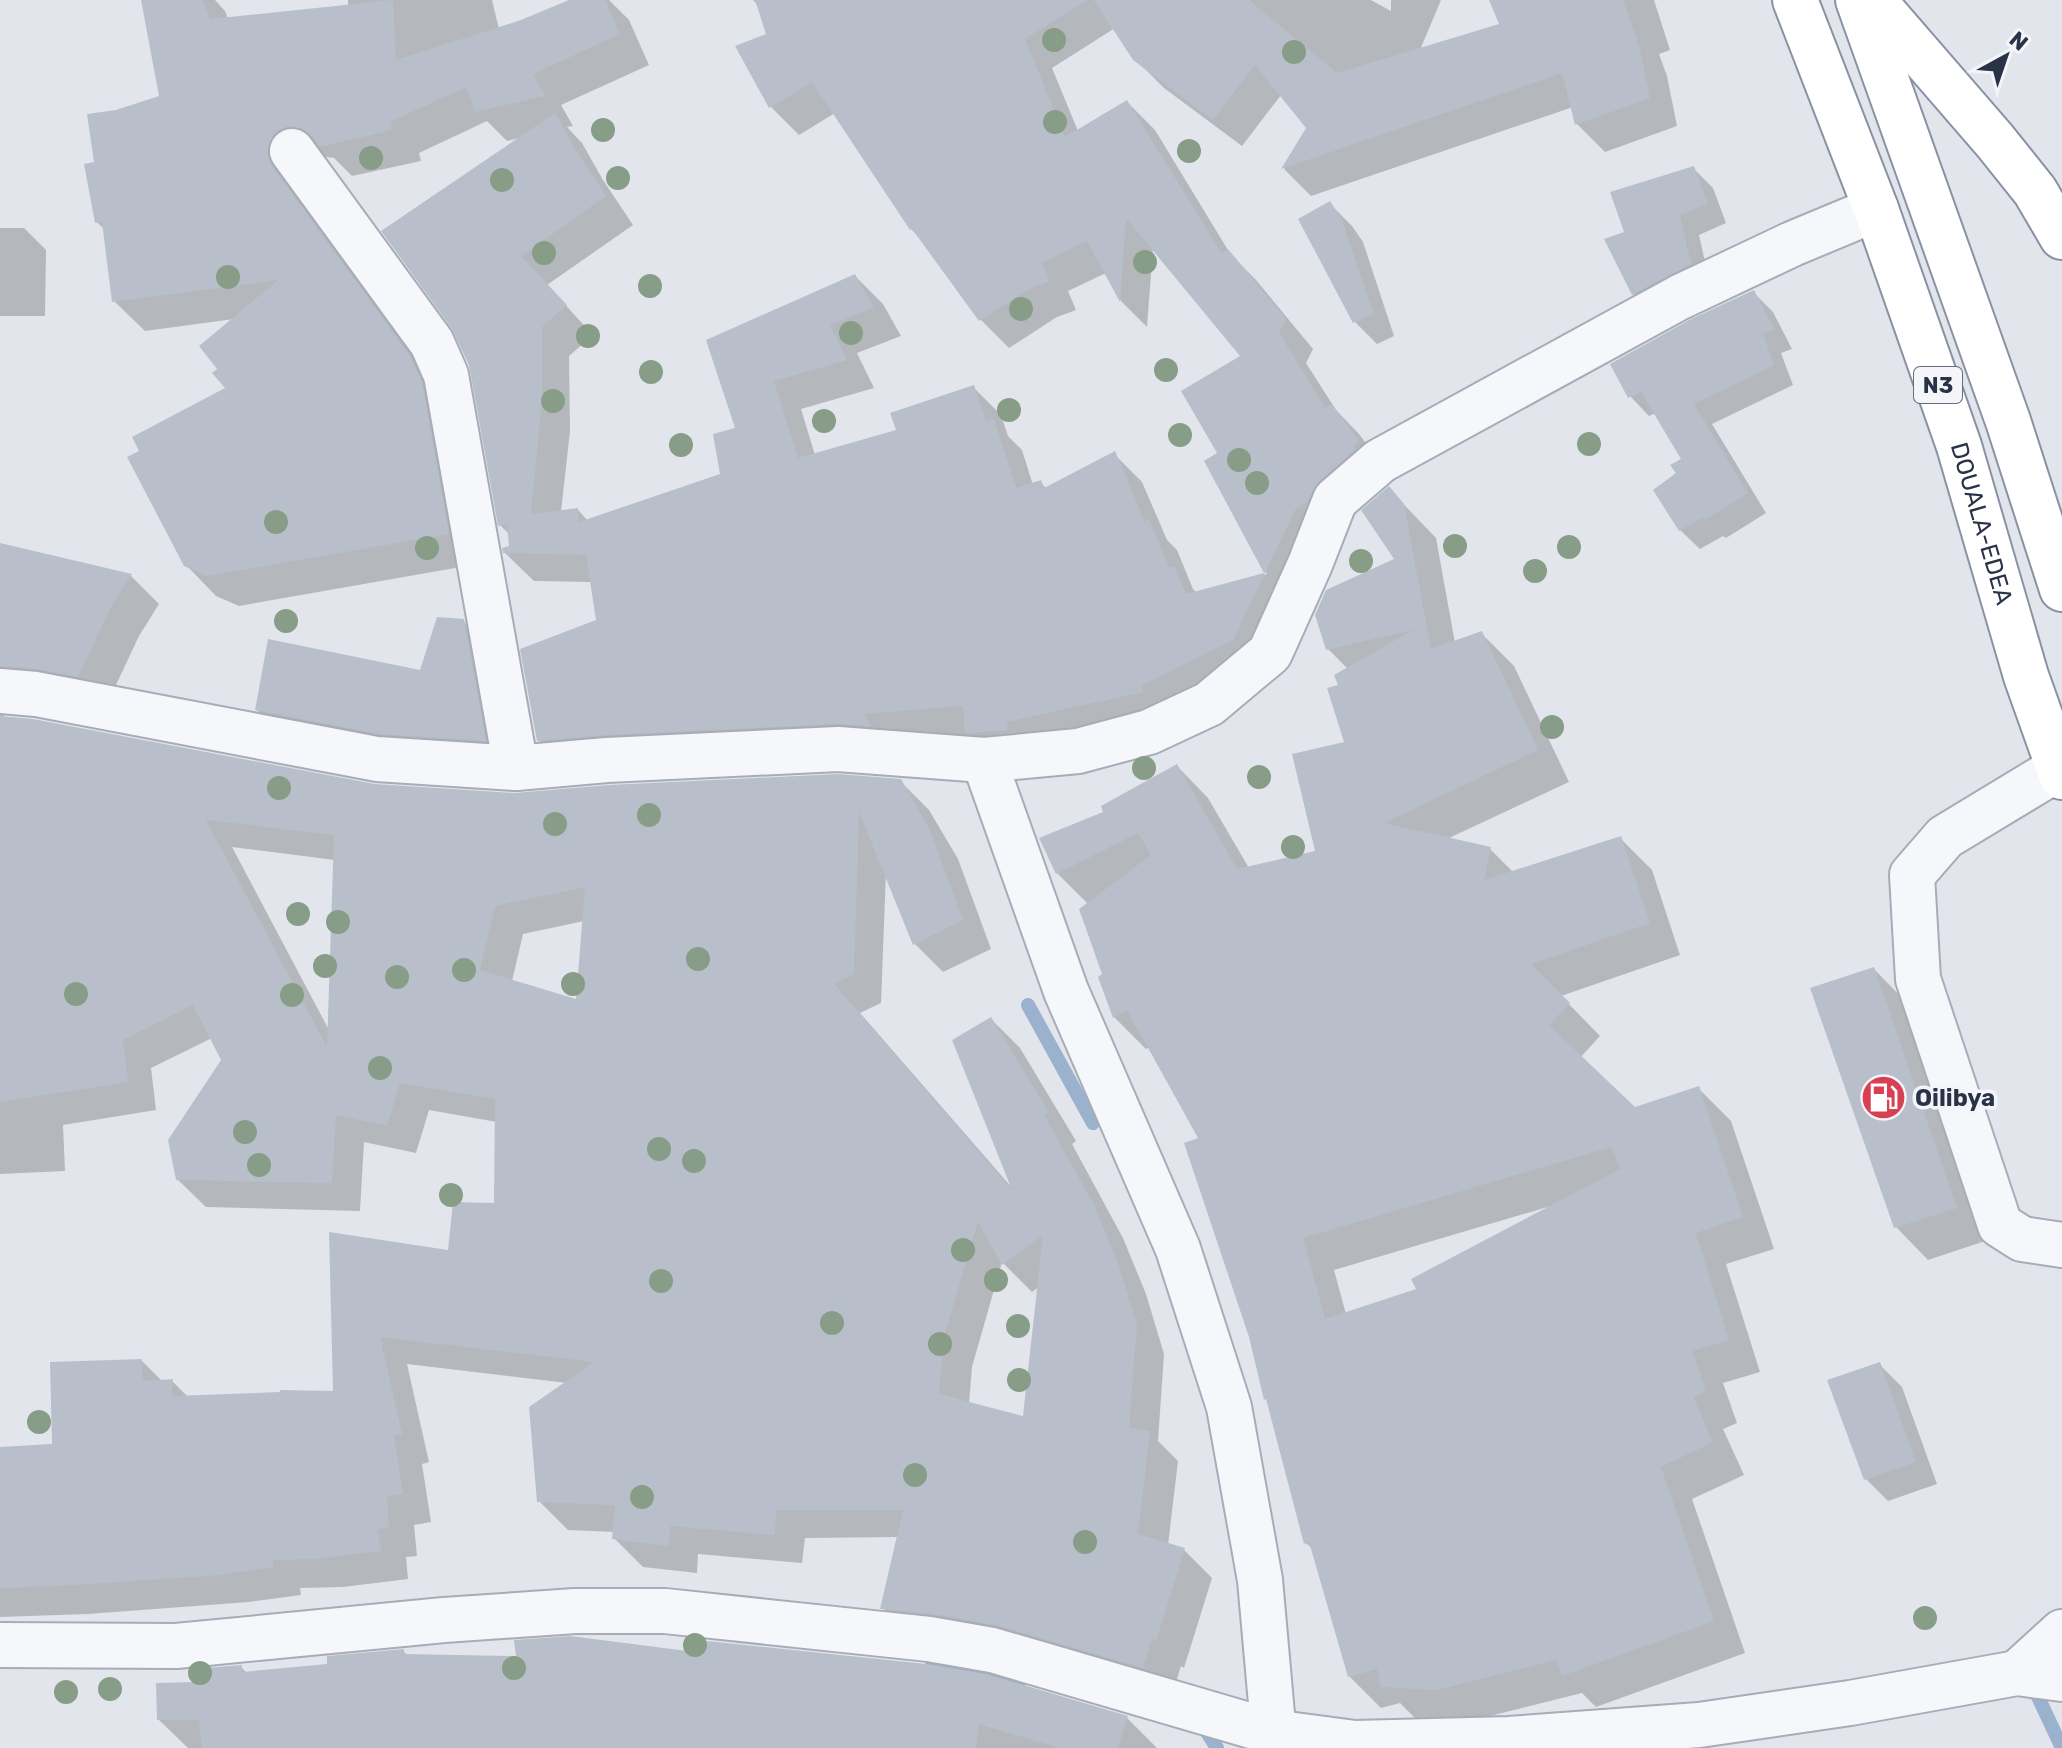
<svg xmlns="http://www.w3.org/2000/svg" width="2062" height="1748" font-family="Rubik,sans-serif">
<rect width="100%" height="100%" fill="#e2e6ec"/>
<g fill="#0003" fill-rule="evenodd">
<polygon points="143,0 215,0 225,11 228,19 348,7 348,0 492,0 499,29 574,0 609,0 629,20 649,65 561,105 573,126 567,127 582,143 603,180 633,225 547,285 593,335 569,356 570,431 561,512 578,510 588,521 722,475 737,430 708,341 855,276 883,304 901,336 857,353 874,388 801,409 815,455 898,432 973,387 1001,415 1008,436 1022,450 1033,485 1040,482 1047,489 1114,454 1142,482 1167,540 1177,550 1193,589 1197,593 1267,574 1207,462 1220,454 1243,356 1153,248 1147,327 1121,301 1106,273 1068,291 1076,310 1057,317 1009,348 981,320 923,241 911,229 835,113 799,135 771,107 769,35 756,3 753,0 1371,0 1391,11 1391,0 1441,0 1420,50 1501,25 1491,0 1654,0 1670,50 1659,54 1667,76 1677,126 1605,152 1577,124 1573,107 1311,196 1284,169 1308,128 1281,95 1242,146 1164,88 1135,59 1115,28 1052,68 1078,131 1127,102 1155,130 1231,255 1256,280 1313,349 1306,363 1336,410 1359,434 1386,470 1346,510 1261,668 1167,715 996,760 971,735 567,768 538,740 598,621 592,582 534,581 505,553 512,547 510,535 500,525 520,138 507,141 487,121 419,153 421,161 352,176 334,158 320,156 440,388 478,564 239,606 216,596 185,564 229,389 220,370 234,319 145,331 114,301 105,230 97,222 96,164 117,112 162,97"/>
<polygon points="1693,168 1713,188 1726,223 1699,235 1710,284 1653,314 1633,294"/>
<polygon points="1330,204 1352,226 1363,242 1394,336 1377,344 1355,322"/>
<polygon points="0,228 24,228 46,250 45,316 0,316"/>
<polygon points="1753,292 1773,312 1792,349 1781,353 1793,385 1712,424 1766,513 1726,538 1723,536 1700,549 1680,530 1679,474 1683,460 1656,413 1649,416 1630,396"/>
<path d="M 1389,489 L 1436,538 L 1455,643 L 1482,634 L 1514,666 L 1569,782 L 1447,839 L 1490,849 L 1514,873 L 1620,838 L 1652,870 L 1680,955 L 1561,996 L 1600,1036 L 1580,1058 L 1634,1110 L 1699,1089 L 1731,1121 L 1774,1249 L 1726,1264 L 1760,1372 L 1723,1383 L 1737,1423 L 1723,1429 L 1744,1475 L 1692,1499 L 1745,1653 L 1596,1707 L 1582,1693 L 1470,1721 L 1415,1718 L 1400,1703 L 1381,1708 L 1349,1676 L 1314,1550 L 1306,1543 L 1269,1402 L 1266,1399 L 1200,1139 L 1150,1047 L 1146,1049 L 1114,1017 L 1089,905 L 1057,873 L 1106,813 L 1177,766 L 1208,798 L 1249,868 L 1317,852 L 1347,744 L 1340,687 L 1348,669 L 1328,649 L 1397,560 ZM 1551,1206 L 1420,1290 L 1346,1314 L 1334,1270 Z"/>
<path d="M 0,545 L 131,576 L 159,604 L 139,636 L 107,704 L 8,705 L 3,718 L 375,786 L 515,795 L 900,781 L 929,810 L 958,859 L 991,949 L 943,972 L 915,944 L 886,872 L 881,1003 L 860,1013 L 1014,1190 L 991,1019 L 1020,1048 L 1076,1141 L 1072,1144 L 1123,1238 L 1146,1294 L 1164,1354 L 1158,1441 L 1178,1461 L 1168,1545 L 1184,1550 L 1212,1578 L 1184,1668 L 1181,1666 L 1172,1695 L 911,1636 L 883,1608 L 899,1537 L 805,1538 L 802,1563 L 698,1554 L 697,1573 L 643,1567 L 614,1538 L 615,1532 L 568,1530 L 539,1501 L 567,1383 L 407,1364 L 429,1462 L 422,1464 L 431,1522 L 414,1525 L 417,1556 L 406,1557 L 408,1579 L 343,1587 L 300,1588 L 301,1595 L 249,1602 L 88,1614 L 0,1617 L 0,1449 L 54,1446 L 142,1361 L 163,1382 L 172,1381 L 189,1398 L 335,1393 L 331,1234 L 450,1252 L 496,1205 L 497,1122 L 429,1110 L 416,1153 L 364,1142 L 360,1211 L 206,1207 L 177,1179 L 224,1060 L 212,1038 L 151,1068 L 156,1110 L 63,1125 L 65,1171 L 0,1174 ZM 232,847 L 335,860 L 329,1030 ZM 584,921 L 578,1002 L 512,981 L 523,934 ZM 1002,1262 L 1032,1292 L 1040,1286 L 1025,1418 L 969,1404 L 972,1367 Z"/>
<polygon points="463,621 485,643 506,761 278,731 257,710 421,672"/>
<polygon points="1874,969 1906,1002 1988,1240 1928,1260 1896,1227"/>
<polygon points="1880,1365 1902,1387 1937,1484 1888,1501 1866,1479"/>
<polygon points="403,1651 408,1656 1127,1718 1157,1748 188,1748 159,1720 197,1684 241,1667 248,1674 329,1665"/>
</g>
<g fill="none" stroke-linecap="round" stroke-linejoin="round">
<g stroke="#9bb2ce" stroke-width="14">
<polyline points="1028,1005 1093,1123"/>
<polyline points="932,1661 1021,1680"/>
<polyline points="2031,1682 2062,1748"/>
<polyline points="1205,1729 1217,1748"/>
</g>
</g>
<g fill="#b9bfca" fill-rule="evenodd">
<polygon points="141,0 203,0 210,19 393,0 396,60 521,20 569,0 605,0 620,34 533,74 545,96 475,112 466,87 390,122 392,130 320,147 312,136 303,129 290,126 278,130 269,142 267,154 272,166 410,356 422,382 449,534 207,576 184,566 127,457 139,451 132,437 225,388 212,373 217,369 199,346 278,280 112,302 102,222 95,223 84,164 94,162 87,114 116,110 159,96"/>
<polygon points="755,0 1087,0 1025,39 1065,137 1127,100 1222,254 1228,249 1286,319 1279,333 1325,408 1332,404 1359,441 1353,446 1356,449 1318,482 1307,502 1295,510 1233,640 1141,686 1144,692 1006,722 1008,730 965,733 963,706 864,714 871,726 837,724 606,735 537,741 520,649 596,620 586,555 503,553 502,548 509,546 507,524 498,526 469,365 452,329 381,231 555,113 575,149 606,196 521,256 567,305 542,327 542,401 531,514 578,508 579,522 720,474 713,434 735,428 706,340 855,274 874,308 830,325 847,360 774,381 798,458 896,430 890,413 974,385 986,422 994,419 1016,488 1041,480 1044,488 1115,451 1145,522 1149,519 1169,567 1174,567 1186,594 1264,573 1204,461 1217,453 1181,391 1240,356 1126,218 1120,302 1087,241 1042,263 1050,281 1029,289 979,321 912,229 910,230 812,82 769,108 735,46 766,34"/>
<polygon points="1094,0 1249,0 1337,73 1499,24 1489,0 1623,0 1639,46 1650,98 1575,125 1562,73 1281,169 1306,128 1255,65 1213,120 1133,60"/>
<polygon points="1694,166 1708,203 1680,215 1691,264 1632,295 1604,239 1624,232 1610,192"/>
<polygon points="1330,201 1341,218 1374,314 1353,323 1298,219"/>
<polygon points="1754,290 1774,329 1763,334 1774,365 1694,404 1748,493 1705,520 1703,517 1679,531 1653,490 1676,473 1670,465 1681,459 1641,392 1628,398 1610,364 1691,319"/>
<path d="M 1389,486 L 1404,504 L 1431,649 L 1482,631 L 1538,750 L 1384,823 L 1491,847 L 1484,880 L 1621,836 L 1650,923 L 1531,964 L 1570,1003 L 1549,1025 L 1635,1107 L 1699,1086 L 1743,1217 L 1696,1233 L 1729,1340 L 1693,1351 L 1706,1391 L 1693,1397 L 1713,1442 L 1661,1467 L 1714,1621 L 1562,1676 L 1556,1660 L 1437,1690 L 1381,1687 L 1377,1669 L 1348,1677 L 1309,1542 L 1304,1544 L 1266,1399 L 1264,1400 L 1249,1337 L 1184,1143 L 1198,1138 L 1127,1010 L 1113,1018 L 1098,977 L 1102,974 L 1079,909 L 1151,855 L 1138,833 L 1056,874 L 1039,838 L 1103,812 L 1101,806 L 1177,764 L 1237,869 L 1315,851 L 1292,754 L 1344,742 L 1327,688 L 1338,685 L 1334,675 L 1413,630 L 1326,650 L 1315,615 L 1326,590 L 1394,559 L 1361,510 ZM 1611,1147 L 1620,1169 L 1411,1279 L 1416,1289 L 1325,1319 L 1303,1238 Z"/>
<polygon points="0,543 132,574 111,607 78,677 38,669 0,666"/>
<polygon points="437,617 464,619 486,741 380,734 255,710 268,639 420,670"/>
<path d="M 0,716 L 33,719 L 375,784 L 515,793 L 609,785 L 838,774 L 901,779 L 928,826 L 963,920 L 913,945 L 859,812 L 854,974 L 834,984 L 1012,1190 L 952,1040 L 991,1017 L 1049,1112 L 1044,1115 L 1094,1205 L 1118,1263 L 1137,1325 L 1129,1427 L 1150,1431 L 1138,1534 L 1185,1548 L 1156,1641 L 1152,1639 L 1143,1668 L 996,1625 L 933,1614 L 880,1609 L 903,1510 L 777,1510 L 774,1535 L 670,1526 L 669,1546 L 612,1539 L 615,1505 L 537,1502 L 529,1407 L 594,1362 L 380,1337 L 402,1434 L 394,1436 L 403,1494 L 387,1497 L 389,1528 L 378,1529 L 381,1551 L 314,1559 L 273,1560 L 273,1567 L 220,1575 L 59,1586 L 0,1588 L 0,1447 L 52,1444 L 50,1362 L 142,1359 L 143,1381 L 173,1379 L 172,1396 L 280,1392 L 280,1390 L 333,1391 L 329,1232 L 448,1250 L 453,1202 L 494,1203 L 495,1099 L 400,1083 L 387,1126 L 336,1115 L 332,1183 L 176,1180 L 168,1140 L 221,1060 L 193,1005 L 123,1040 L 128,1082 L 0,1102 ZM 206,820 L 334,835 L 327,1047 ZM 585,887 L 576,999 L 480,970 L 495,906 ZM 978,1221 L 1002,1265 L 1043,1235 L 1023,1416 L 939,1394 L 944,1337 Z"/>
<polygon points="1874,967 1957,1208 1894,1228 1810,988"/>
<polygon points="1880,1362 1916,1462 1864,1480 1827,1380"/>
<polygon points="570,1636 703,1653 707,1641 926,1664 986,1674 1128,1716 1118,1748 1059,1748 979,1724 976,1748 202,1748 199,1720 157,1720 156,1683 195,1682 193,1669 242,1665 242,1672 327,1664 327,1656 404,1649 404,1654 516,1656 514,1640"/>
</g>
<g fill="none" stroke-linecap="round" stroke-linejoin="round">
<defs>
<g id="minor">
<polyline points="292,151 432,343 446,375 516,768"/>
<polyline points="0,691 36,694 377,759 516,768 607,760 838,749 984,760 1078,751 1149,732 1209,704 1270,653 1310,564 1335,500 1380,461 1680,297 1792,244 1876,209"/>
<polyline points="984,760 1066,991 1178,1249 1229,1407 1260,1580 1275,1748"/>
<polyline points="2059,768 1945,837 1912,875 1918,979 2000,1225 2022,1239 2062,1245"/>
<polyline points="0,1645 176,1646 444,1620 575,1611 665,1611 929,1639 992,1650 1272,1732 1355,1743 1509,1739 1699,1725 1850,1703 2017,1673 2062,1679"/>
<polyline points="2017,1673 2062,1632"/>
</g>
<g id="highway">
<path id="s1" d="M 1795,0 L 1876,209 L 1959,446 L 2026,676 L 2062,777"/>
<polyline points="1858,0 2008,421 2062,589"/>
<polyline points="1873,0 1995,141 2035,191 2062,237"/>
</g>
</defs>
<use href="#minor" stroke="#a7acb7" stroke-width="48"/>
<use href="#highway" stroke="#8992a4" stroke-width="48"/>
<use href="#minor" stroke="#f6f7fa" stroke-width="44"/>
<use href="#highway" stroke="#fff" stroke-width="44"/>
</g>
<g fill="#879d87">
<circle cx="1054" cy="40" r="12"/>
<circle cx="1294" cy="52" r="12"/>
<circle cx="1055" cy="122" r="12"/>
<circle cx="603" cy="130" r="12"/>
<circle cx="1189" cy="151" r="12"/>
<circle cx="371" cy="158" r="12"/>
<circle cx="618" cy="178" r="12"/>
<circle cx="502" cy="180" r="12"/>
<circle cx="544" cy="253" r="12"/>
<circle cx="1145" cy="262" r="12"/>
<circle cx="228" cy="277" r="12"/>
<circle cx="650" cy="286" r="12"/>
<circle cx="1021" cy="309" r="12"/>
<circle cx="851" cy="333" r="12"/>
<circle cx="588" cy="336" r="12"/>
<circle cx="1166" cy="370" r="12"/>
<circle cx="651" cy="372" r="12"/>
<circle cx="553" cy="401" r="12"/>
<circle cx="1009" cy="410" r="12"/>
<circle cx="824" cy="421" r="12"/>
<circle cx="1180" cy="435" r="12"/>
<circle cx="1589" cy="444" r="12"/>
<circle cx="681" cy="445" r="12"/>
<circle cx="1239" cy="460" r="12"/>
<circle cx="1257" cy="483" r="12"/>
<circle cx="276" cy="522" r="12"/>
<circle cx="1455" cy="546" r="12"/>
<circle cx="1569" cy="547" r="12"/>
<circle cx="427" cy="548" r="12"/>
<circle cx="1361" cy="561" r="12"/>
<circle cx="1535" cy="571" r="12"/>
<circle cx="286" cy="621" r="12"/>
<circle cx="1552" cy="727" r="12"/>
<circle cx="1144" cy="768" r="12"/>
<circle cx="1259" cy="777" r="12"/>
<circle cx="279" cy="788" r="12"/>
<circle cx="649" cy="815" r="12"/>
<circle cx="555" cy="824" r="12"/>
<circle cx="1293" cy="847" r="12"/>
<circle cx="298" cy="914" r="12"/>
<circle cx="338" cy="922" r="12"/>
<circle cx="698" cy="959" r="12"/>
<circle cx="325" cy="966" r="12"/>
<circle cx="464" cy="970" r="12"/>
<circle cx="397" cy="977" r="12"/>
<circle cx="573" cy="984" r="12"/>
<circle cx="76" cy="994" r="12"/>
<circle cx="292" cy="995" r="12"/>
<circle cx="380" cy="1068" r="12"/>
<circle cx="245" cy="1132" r="12"/>
<circle cx="659" cy="1149" r="12"/>
<circle cx="694" cy="1161" r="12"/>
<circle cx="259" cy="1165" r="12"/>
<circle cx="451" cy="1195" r="12"/>
<circle cx="963" cy="1250" r="12"/>
<circle cx="996" cy="1280" r="12"/>
<circle cx="661" cy="1281" r="12"/>
<circle cx="832" cy="1323" r="12"/>
<circle cx="1018" cy="1326" r="12"/>
<circle cx="940" cy="1344" r="12"/>
<circle cx="1019" cy="1380" r="12"/>
<circle cx="39" cy="1422" r="12"/>
<circle cx="915" cy="1475" r="12"/>
<circle cx="642" cy="1497" r="12"/>
<circle cx="1085" cy="1542" r="12"/>
<circle cx="1925" cy="1618" r="12"/>
<circle cx="695" cy="1645" r="12"/>
<circle cx="514" cy="1668" r="12"/>
<circle cx="200" cy="1673" r="12"/>
<circle cx="110" cy="1689" r="12"/>
<circle cx="66" cy="1692" r="12"/>
</g>
<defs>
<symbol id="fuel-disc" viewBox="-11 -11 22 22"><circle r="9.5" fill="#d93f52" stroke="#f3f5f9"/><path d="M-5.5-6h7V0h2V4h1.3V-2.5L3-4.5l.8-.8L6-3V5H2.5V1h-1V6h-7ZM-4.2-4.7v3.2H.2V-4.7Z" fill="#fff"/></symbol>
</defs>
<g fill-rule="evenodd">
<use href="#fuel-disc" x="1858" y="1072" width="51" height="51"/>
</g>
<g text-anchor="middle" dominant-baseline="central" stroke-width="7" stroke-linejoin="round" paint-order="stroke">
<rect fill="#f3f5f9" stroke="#666c7c" stroke-width="2" x="1914" y="367" width="48" height="36" rx="6"/>
<g font-size="22" font-weight="bold" fill="#293246">
<text x="1938" y="385">N3</text>
</g>
<g font-size="24" fill="#293246" stroke="#f3f5f9">
<text stroke="none"><textPath href="#s1" startOffset="556">DOUALA-EDEA</textPath></text>
</g>
<g font-size="24" font-weight="bold" fill="#293246" stroke="#f3f5f9" text-anchor="start">
<text x="1915" y="1098">Oilibya</text>
</g>
</g>
<g transform="translate(2006 56) rotate(40)" stroke="#f3f5f9" stroke-width="6" paint-order="stroke">
<path d="M0-6L14 30L0 20L-14 30Z" fill="#293246"/>
<text y="-12" font-size="22" font-weight="bold" text-anchor="middle" fill="#293246">N</text>
</g>
</svg>
